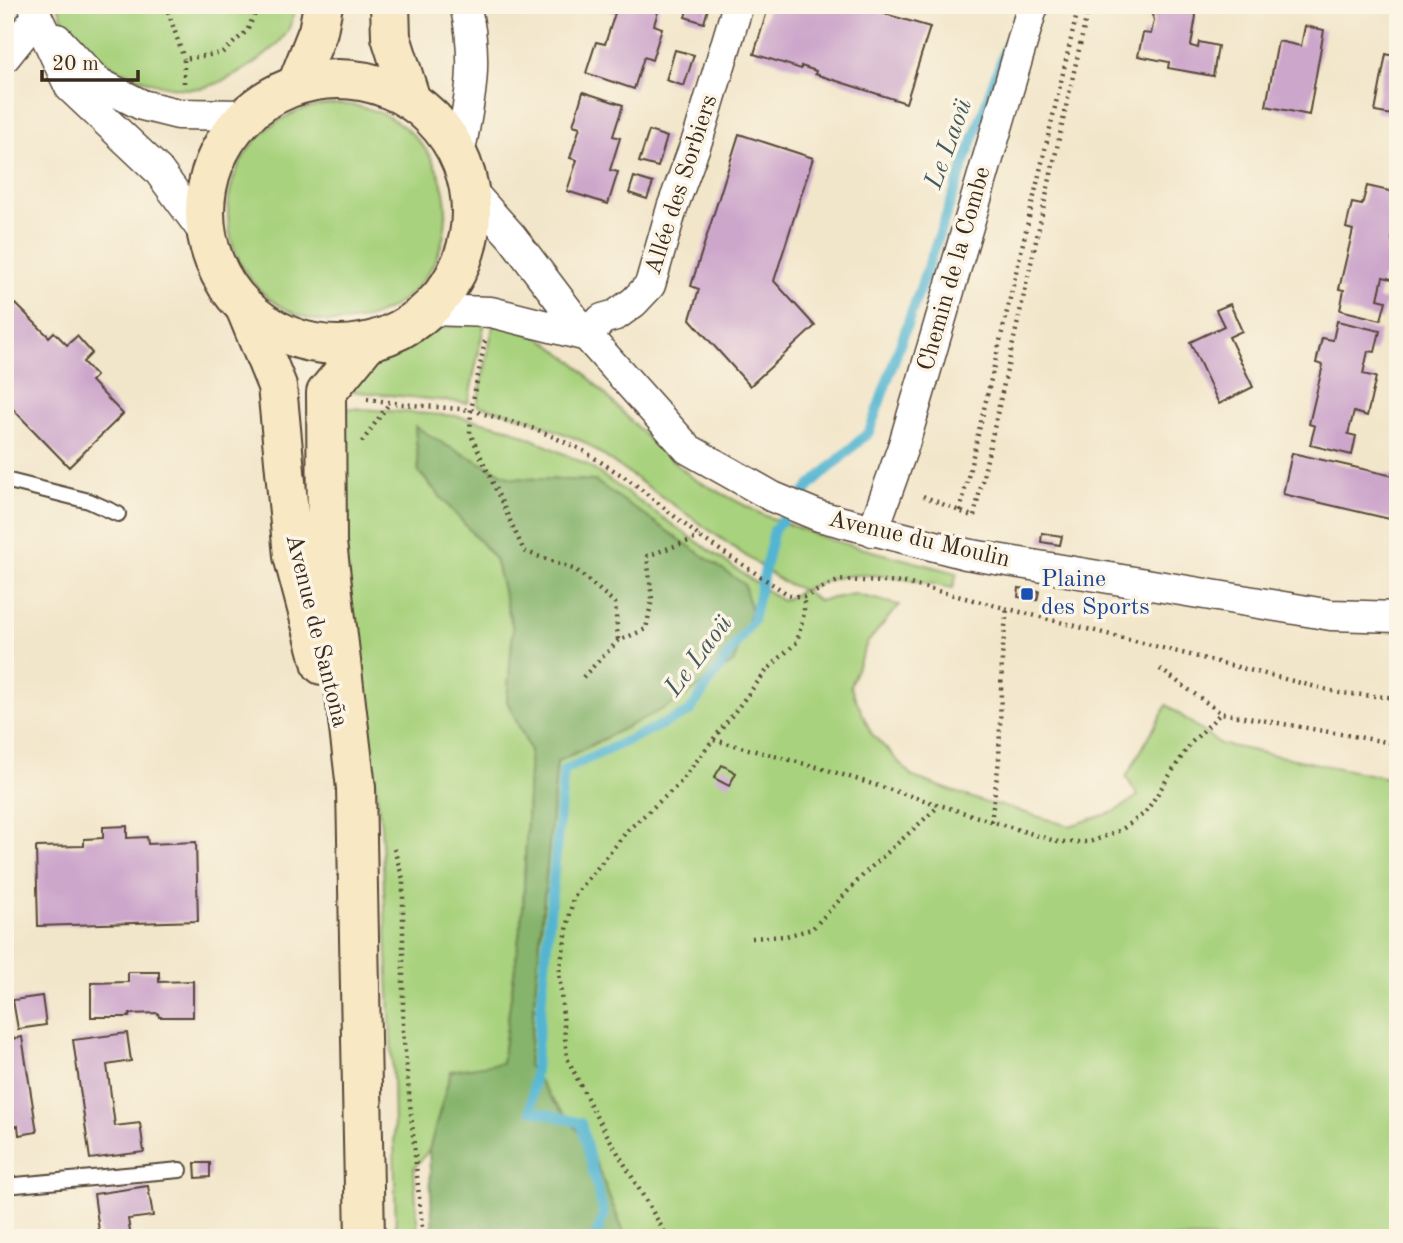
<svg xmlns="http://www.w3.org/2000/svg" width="1403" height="1243" font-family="'Old Standard TT',serif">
<rect width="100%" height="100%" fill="#fcf5e5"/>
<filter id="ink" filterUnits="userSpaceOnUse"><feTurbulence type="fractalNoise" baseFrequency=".0143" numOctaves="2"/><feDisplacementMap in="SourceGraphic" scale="14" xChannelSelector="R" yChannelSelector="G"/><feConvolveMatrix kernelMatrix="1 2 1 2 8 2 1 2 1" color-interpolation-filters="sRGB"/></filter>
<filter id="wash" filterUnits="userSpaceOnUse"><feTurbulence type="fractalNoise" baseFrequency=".00686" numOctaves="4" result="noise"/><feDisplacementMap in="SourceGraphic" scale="28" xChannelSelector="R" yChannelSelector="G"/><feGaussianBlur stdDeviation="1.57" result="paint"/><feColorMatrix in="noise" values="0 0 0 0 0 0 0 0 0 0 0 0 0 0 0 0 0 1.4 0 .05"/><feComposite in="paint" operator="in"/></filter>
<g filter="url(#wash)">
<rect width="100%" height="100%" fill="#f2e6ca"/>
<g fill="#a8d27d" stroke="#727e4e" stroke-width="2">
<path d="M 58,5 L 297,5 C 294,13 292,23 288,30 C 276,53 230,81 206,87 C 165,97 92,63 68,30 C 63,23 61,13 58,5 Z"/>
<circle cx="337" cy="213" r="109"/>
<polygon points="485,321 468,403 349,391 369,367 441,328"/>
<path d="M 494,322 L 541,338 L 575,363 L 656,447 L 694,479 L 763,515 L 830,540 L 957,573 L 953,588 C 899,579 855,563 804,590 L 818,601 L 854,594 L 899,605 L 867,643 L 850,686 L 871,733 L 913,777 L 986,803 L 1003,806 L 1069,826 L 1114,812 L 1138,796 L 1126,777 L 1167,705 L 1220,744 L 1398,780 L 1398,1238 L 626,1238 L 587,1141 L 554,1102 L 528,1065 L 557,762 L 605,739 L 595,481 L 511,478 L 447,446 L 415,427 L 419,472 L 495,559 L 513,629 L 507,701 L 530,750 L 523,908 L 502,1064 L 451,1071 L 429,1150 L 414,1168 L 418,1238 L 396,1238 L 393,1081 L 381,824 L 353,630 L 333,421 L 350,408 L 456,416 L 508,428 L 586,464 L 782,601 L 803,590 L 783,582 L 584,442 L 526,418 L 477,405 Z"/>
</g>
<polygon fill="#86b46c" stroke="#606f45" stroke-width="2" points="415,426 447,446 511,478 595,481 744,584 751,610 734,662 677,702 557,762 528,1065 554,1102 587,1141 626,1238 433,1238 429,1150 451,1071 502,1063 523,908 530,750 507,701 513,629 495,559 419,472"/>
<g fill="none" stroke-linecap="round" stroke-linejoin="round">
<polyline stroke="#52b5d1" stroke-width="10" points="595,1238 604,1215 581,1123 531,1110 564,770 689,712 753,620 774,530 811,485 869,432 1007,44"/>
</g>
<g id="blocks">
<g fill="#cca6cb">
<polygon points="606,5 660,5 654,25 662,28 652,60 644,57 634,89 586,73 596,42 605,44 615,13 605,10"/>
<polygon points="689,5 709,5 704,23 685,17"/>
<polygon points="769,5 854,5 930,27 906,103 815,74 816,71 801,66 801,69 754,54"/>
<polygon points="1148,5 1192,5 1196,16 1191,46 1198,48 1199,42 1218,46 1213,76 1168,68 1169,62 1138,56 1143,33 1151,34 1154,20"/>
<polygon points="1305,26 1324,30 1309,115 1266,106 1278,41 1301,46"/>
<polygon points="675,50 694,55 684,86 666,80"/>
<polygon points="1386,54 1398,57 1398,116 1375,112"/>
<polygon points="583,92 623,105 613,136 620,138 610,170 618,172 608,204 567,191 577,160 570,158 580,127 573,125"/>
<polygon points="649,131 667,137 658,167 639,162"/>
<polygon points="739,134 813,158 774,281 815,326 750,386 690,319 699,289 691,286"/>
<polygon points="634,177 653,183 647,199 629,193"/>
<polygon points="1367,186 1398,193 1398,218 1392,239 1398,241 1398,273 1396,280 1383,277 1378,299 1386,301 1381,320 1340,310 1344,290 1339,289 1353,230 1346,228 1352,203 1362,205"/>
<polygon points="16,304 49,337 54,332 67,345 77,336 92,353 83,362 96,376 91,381 123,414 69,467 5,401 5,315"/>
<polygon points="1230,304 1242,331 1229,337 1253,387 1219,404 1190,342 1224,326 1216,310"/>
<polygon points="1337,321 1380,331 1375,352 1368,351 1363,374 1376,377 1367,416 1354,412 1348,434 1356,436 1352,455 1310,445 1315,426 1309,424 1323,365 1316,363 1322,338 1333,340"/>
<polygon points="1292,453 1398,477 1398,521 1283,494"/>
<polygon points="1042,533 1062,536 1060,545 1041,542"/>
<polygon points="1019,588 1039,591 1037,600 1018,597"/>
<polygon points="722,765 736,773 729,786 714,778"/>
<polygon points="127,826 127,838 147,837 148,844 196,842 198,921 38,926 36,847 84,846 84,839 103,838 103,827"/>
<polygon points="128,972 159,972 159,982 193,981 193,1017 159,1017 158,1013 130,1014 129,1017 91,1017 91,983 128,982"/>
<polygon points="42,996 46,1025 18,1029 13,1000"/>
<polygon points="127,1033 131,1061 107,1065 115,1126 140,1123 144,1152 90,1159 73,1040"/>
<polygon points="22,1037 37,1132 19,1135 18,1126 5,1128 5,1049 7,1049 6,1040"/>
<polygon points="195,1163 210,1163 210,1177 196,1178"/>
<polygon points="148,1186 153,1216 128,1219 131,1238 100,1238 94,1194"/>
</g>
</g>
</g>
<g filter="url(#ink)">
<use href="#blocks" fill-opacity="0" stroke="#564638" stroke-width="2"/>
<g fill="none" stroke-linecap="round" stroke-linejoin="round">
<defs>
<g id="lane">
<polyline points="5,480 89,501 118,514"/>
<polyline points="5,1186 180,1170"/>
</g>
<g id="street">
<polyline points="34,5 37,17 70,87 158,170 206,235"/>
<polyline points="57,39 97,82 142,105 178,114 245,115"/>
<polyline points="5,57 37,17"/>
<path d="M 459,155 C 470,101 479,59 465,5"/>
<polyline points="470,190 512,237 587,336 688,449 773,497 819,516 966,554 1331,615 1398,617"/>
<polyline points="429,310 491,312 587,336"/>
<polyline points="587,336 602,319 616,315 634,302 650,285 672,208 699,135 738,5"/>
<polyline points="873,531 904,444 1033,5"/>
</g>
<g id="secondary">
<polyline points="390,5 391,37 411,100"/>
<circle cx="338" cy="212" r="133"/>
<polyline points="297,84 318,31 323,5"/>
<polyline points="246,310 277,386 293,556 322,665"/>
<polyline points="365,1238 356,788 327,543 326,393 367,343"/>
</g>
</defs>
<use href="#lane" stroke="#564638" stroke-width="18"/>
<use href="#street" stroke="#564638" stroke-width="33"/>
<use href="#secondary" stroke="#564638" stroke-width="42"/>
<g stroke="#564638" stroke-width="4.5" stroke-dasharray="2 5" stroke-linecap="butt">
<polyline points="166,5 184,59"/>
<polyline points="184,83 184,59 222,53 247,31 259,5"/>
<polyline points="485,341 471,410 470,433 524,551 576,570 615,603 618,641"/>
<polyline points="367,399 401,404 471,410 538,430 582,450 632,482 700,537 789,595 804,597 840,580 906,583 1340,693 1398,698"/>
<polyline points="362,442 390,402"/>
<polyline points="923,496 974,517 1089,5"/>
<polyline points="960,511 1079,5"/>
<polyline points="1160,669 1221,713 1398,744"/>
<polyline points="583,677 618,641 646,629 652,599 647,556 700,537"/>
<polyline points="714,740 824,769 1058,842 1090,842 1121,830 1145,813 1190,744 1221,713"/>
<polyline points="991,822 999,760 1002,657 1007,607"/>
<polyline points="394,849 403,879 403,1031 423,1238"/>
<polyline points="752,938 786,936 812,929 868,870 939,806"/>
<polyline points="668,1238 596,1116 567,1058 559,972 573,898 628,830 678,785 767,670 797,642 804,613 804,597"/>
</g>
<use href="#lane" stroke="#fff" stroke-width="14"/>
<use href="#street" stroke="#fff" stroke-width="30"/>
<use href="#secondary" stroke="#f8e8c3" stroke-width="38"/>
</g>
</g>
<rect fill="#1a4fb4" stroke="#fcf5e5" stroke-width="2.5" x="1020" y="587" width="14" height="14" rx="3.5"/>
<g text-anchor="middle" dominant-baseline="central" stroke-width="7" stroke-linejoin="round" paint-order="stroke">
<g font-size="24" fill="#3b2a1e" stroke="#fcf5e5">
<text transform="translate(682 185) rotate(-72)">Allée des Sorbiers</text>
<text transform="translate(955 269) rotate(-74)">Chemin de la Combe</text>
<text transform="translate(919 540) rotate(13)">Avenue du Moulin</text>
<text transform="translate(316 631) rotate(76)">Avenue de Santoña</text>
</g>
<g font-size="24" fill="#164399" stroke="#fcf5e5" text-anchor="start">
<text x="1041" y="580">Plaine<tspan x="1041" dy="28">des Sports</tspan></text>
</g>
<g font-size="26" font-style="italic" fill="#435b5d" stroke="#fcf5e5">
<text transform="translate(949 144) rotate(-70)">Le Laoü</text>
<text transform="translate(699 656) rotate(-53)">Le Laoü</text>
</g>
</g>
<rect width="1403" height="1243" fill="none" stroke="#fcf5e5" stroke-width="28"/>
<path d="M42 70v10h96v-10" fill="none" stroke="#3b2a1e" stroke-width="3.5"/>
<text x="52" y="70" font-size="21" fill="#3b2a1e" stroke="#fcf5e5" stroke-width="5" paint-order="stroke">20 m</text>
</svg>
